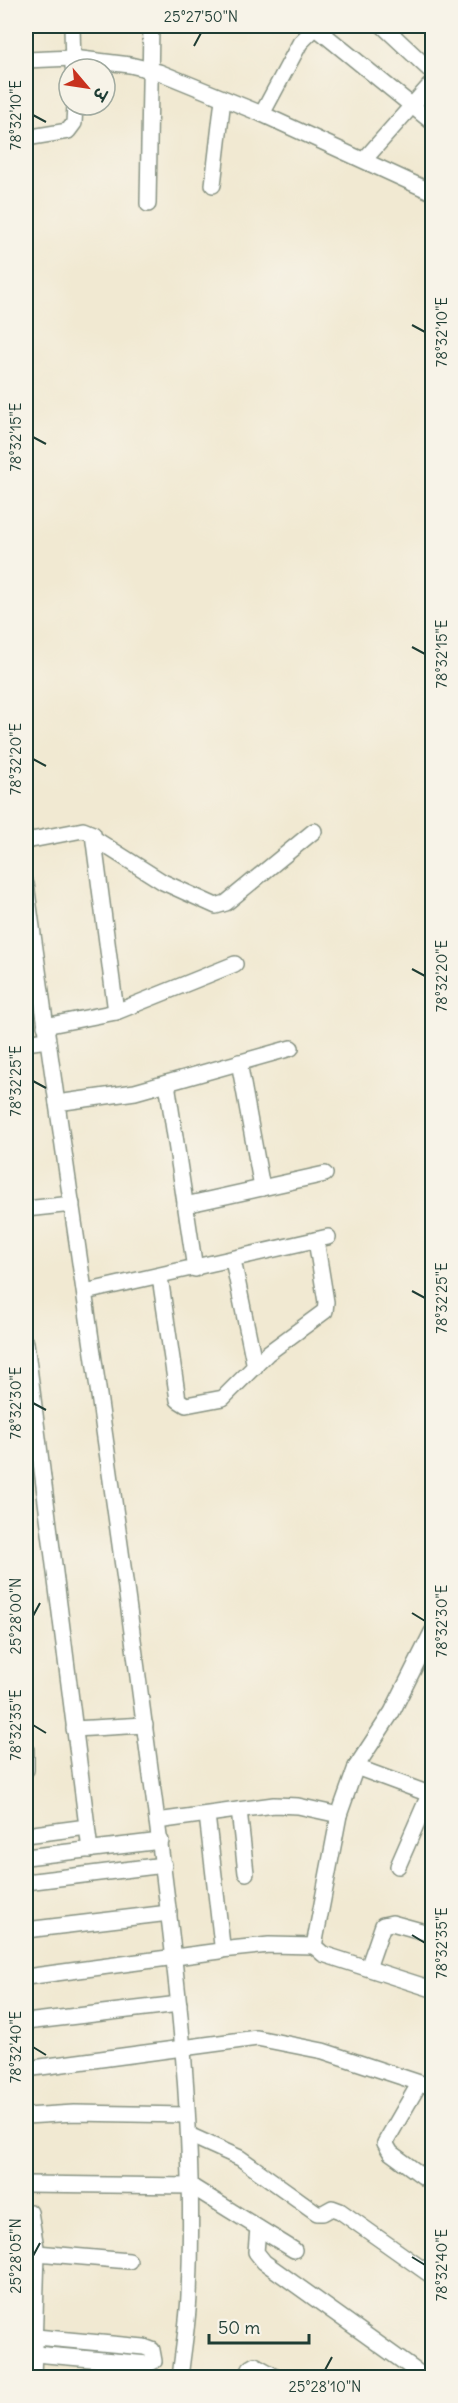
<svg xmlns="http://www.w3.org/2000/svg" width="458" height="2403" font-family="Delius,'Playpen Sans Deva',sans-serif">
<rect width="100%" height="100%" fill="#f7f3e8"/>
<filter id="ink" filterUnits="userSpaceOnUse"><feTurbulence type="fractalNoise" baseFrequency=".0167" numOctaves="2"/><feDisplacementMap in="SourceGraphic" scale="12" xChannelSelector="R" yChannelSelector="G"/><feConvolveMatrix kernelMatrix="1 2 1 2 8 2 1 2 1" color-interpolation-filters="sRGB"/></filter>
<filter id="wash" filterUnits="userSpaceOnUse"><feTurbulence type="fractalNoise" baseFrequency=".008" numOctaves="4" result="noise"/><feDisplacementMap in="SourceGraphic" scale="24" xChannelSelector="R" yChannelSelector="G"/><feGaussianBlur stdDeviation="1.35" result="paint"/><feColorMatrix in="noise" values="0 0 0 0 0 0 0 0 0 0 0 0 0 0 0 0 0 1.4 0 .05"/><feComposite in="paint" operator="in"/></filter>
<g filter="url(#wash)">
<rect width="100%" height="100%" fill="#f1e9d2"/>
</g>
<g filter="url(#ink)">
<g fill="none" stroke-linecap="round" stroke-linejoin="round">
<defs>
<g id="street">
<polyline points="72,26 73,67"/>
<polyline points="383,26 432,72"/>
<polyline points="315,27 432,122"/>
<polyline points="26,60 73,58 130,65 159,72 262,114 432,192"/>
<polyline points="262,114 300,43 317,26"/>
<polyline points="26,138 68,131 74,123 75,105"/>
<polyline points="364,160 432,83"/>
<polyline points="213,185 223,99"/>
<polyline points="148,204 151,26"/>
<polyline points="95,839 163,882 216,906 226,903 314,831"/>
<polyline points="26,841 83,830 93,834 116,1012"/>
<path d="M 26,884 C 64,1161 107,1437 143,1715 C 168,1907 198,2100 189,2295 C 188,2322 183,2350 180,2378"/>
<polyline points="45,1026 116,1012 235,964"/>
<polyline points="26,1043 47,1040"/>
<polyline points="239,1062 262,1188"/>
<polyline points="167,1083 195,1269"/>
<polyline points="57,1103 135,1092 291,1048"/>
<polyline points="185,1205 325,1174"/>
<polyline points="26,1209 72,1204"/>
<polyline points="233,1260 255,1367"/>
<polyline points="160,1277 178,1400 186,1405 223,1398 268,1353 325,1311 326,1302 316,1240"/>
<polyline points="85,1292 328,1237"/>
<polyline points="26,1343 90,1850"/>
<polyline points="432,1632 392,1712 356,1767 339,1815 314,1946 323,1954 432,1989"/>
<polyline points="74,1729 145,1725"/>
<polyline points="26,1750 26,1770"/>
<polyline points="356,1767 432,1795"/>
<polyline points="239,1810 246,1873"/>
<polyline points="157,1821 274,1805 298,1806 339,1815"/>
<polyline points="26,1835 87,1827"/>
<polyline points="26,1857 161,1841"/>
<polyline points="398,1866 432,1788"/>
<polyline points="26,1882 164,1865"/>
<polyline points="26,1930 169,1913"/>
<polyline points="221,1950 269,1945 314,1946"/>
<polyline points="368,1968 383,1925 392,1923 432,1934"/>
<polyline points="26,1977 220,1951 222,1945 207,1815"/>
<polyline points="26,2022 179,2004"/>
<polyline points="26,2069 257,2038 323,2051 432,2087"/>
<polyline points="419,2084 385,2143 391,2153 432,2183"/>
<polyline points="26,2116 74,2113 187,2115"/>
<polyline points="189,2135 240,2158 317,2213 323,2213 332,2208 340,2211 432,2276"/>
<polyline points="26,2184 191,2186 294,2250"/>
<polyline points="30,2212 37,2253 33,2378"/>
<polyline points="258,2228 256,2252 264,2262 426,2378"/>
<polyline points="37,2253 129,2261"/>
<polyline points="35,2354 148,2364 154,2361 152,2350 144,2347 36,2337"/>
<polyline points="247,2378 250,2368 255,2365 278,2378"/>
</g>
</defs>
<use href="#street" stroke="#889383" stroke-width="18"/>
<use href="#street" stroke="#fff" stroke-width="15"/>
</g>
</g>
<path fill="none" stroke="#1f3d34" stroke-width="2" d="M 194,46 L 201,33M 33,115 L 46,122M 412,325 L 425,332M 33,437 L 46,444M 412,647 L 425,654M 33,759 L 46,766M 412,969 L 425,976M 33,1081 L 46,1088M 412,1291 L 425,1298M 33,1403 L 46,1410M 412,1613 L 425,1621M 33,1616 L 40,1603M 33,1725 L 46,1733M 412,1935 L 425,1943M 33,2047 L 46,2055M 33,2256 L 40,2243M 412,2257 L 425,2265M 325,2370 L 332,2357"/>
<rect width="458" height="2403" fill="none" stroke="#f7f3e8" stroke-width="66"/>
<g transform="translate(87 87) rotate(119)"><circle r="28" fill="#f7f3e8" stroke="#a1aaa0" stroke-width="1.5"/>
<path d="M0-4.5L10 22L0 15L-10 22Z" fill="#c8321e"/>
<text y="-9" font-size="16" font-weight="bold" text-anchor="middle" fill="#1f3d34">उ</text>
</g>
<path d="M209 2334v9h100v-9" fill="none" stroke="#1f3d34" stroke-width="3"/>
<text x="218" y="2334" font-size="18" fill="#1f3d34" stroke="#f7f3e8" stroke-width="4.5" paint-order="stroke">50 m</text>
<rect x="33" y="33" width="392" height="2337" fill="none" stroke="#1f3d34" stroke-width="2"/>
<g font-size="15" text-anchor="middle" fill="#1f3d34">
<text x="201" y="22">25°27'50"N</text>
<text transform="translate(16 115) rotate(-90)" y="5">78°32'10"E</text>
<text transform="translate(442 332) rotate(-90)" y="5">78°32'10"E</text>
<text transform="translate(16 437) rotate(-90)" y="5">78°32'15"E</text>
<text transform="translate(442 654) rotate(-90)" y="5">78°32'15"E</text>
<text transform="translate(16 759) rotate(-90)" y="5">78°32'20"E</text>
<text transform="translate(442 976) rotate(-90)" y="5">78°32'20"E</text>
<text transform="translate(16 1081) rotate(-90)" y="5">78°32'25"E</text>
<text transform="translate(442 1298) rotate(-90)" y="5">78°32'25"E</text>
<text transform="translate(16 1403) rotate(-90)" y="5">78°32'30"E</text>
<text transform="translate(16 1616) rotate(-90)" y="5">25°28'00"N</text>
<text transform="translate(442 1621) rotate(-90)" y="5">78°32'30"E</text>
<text transform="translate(16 1725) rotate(-90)" y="5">78°32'35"E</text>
<text transform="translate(442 1943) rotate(-90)" y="5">78°32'35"E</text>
<text transform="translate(16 2047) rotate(-90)" y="5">78°32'40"E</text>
<text transform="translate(16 2256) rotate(-90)" y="5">25°28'05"N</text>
<text transform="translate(442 2265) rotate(-90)" y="5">78°32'40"E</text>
<text x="325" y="2392">25°28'10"N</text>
</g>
</svg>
